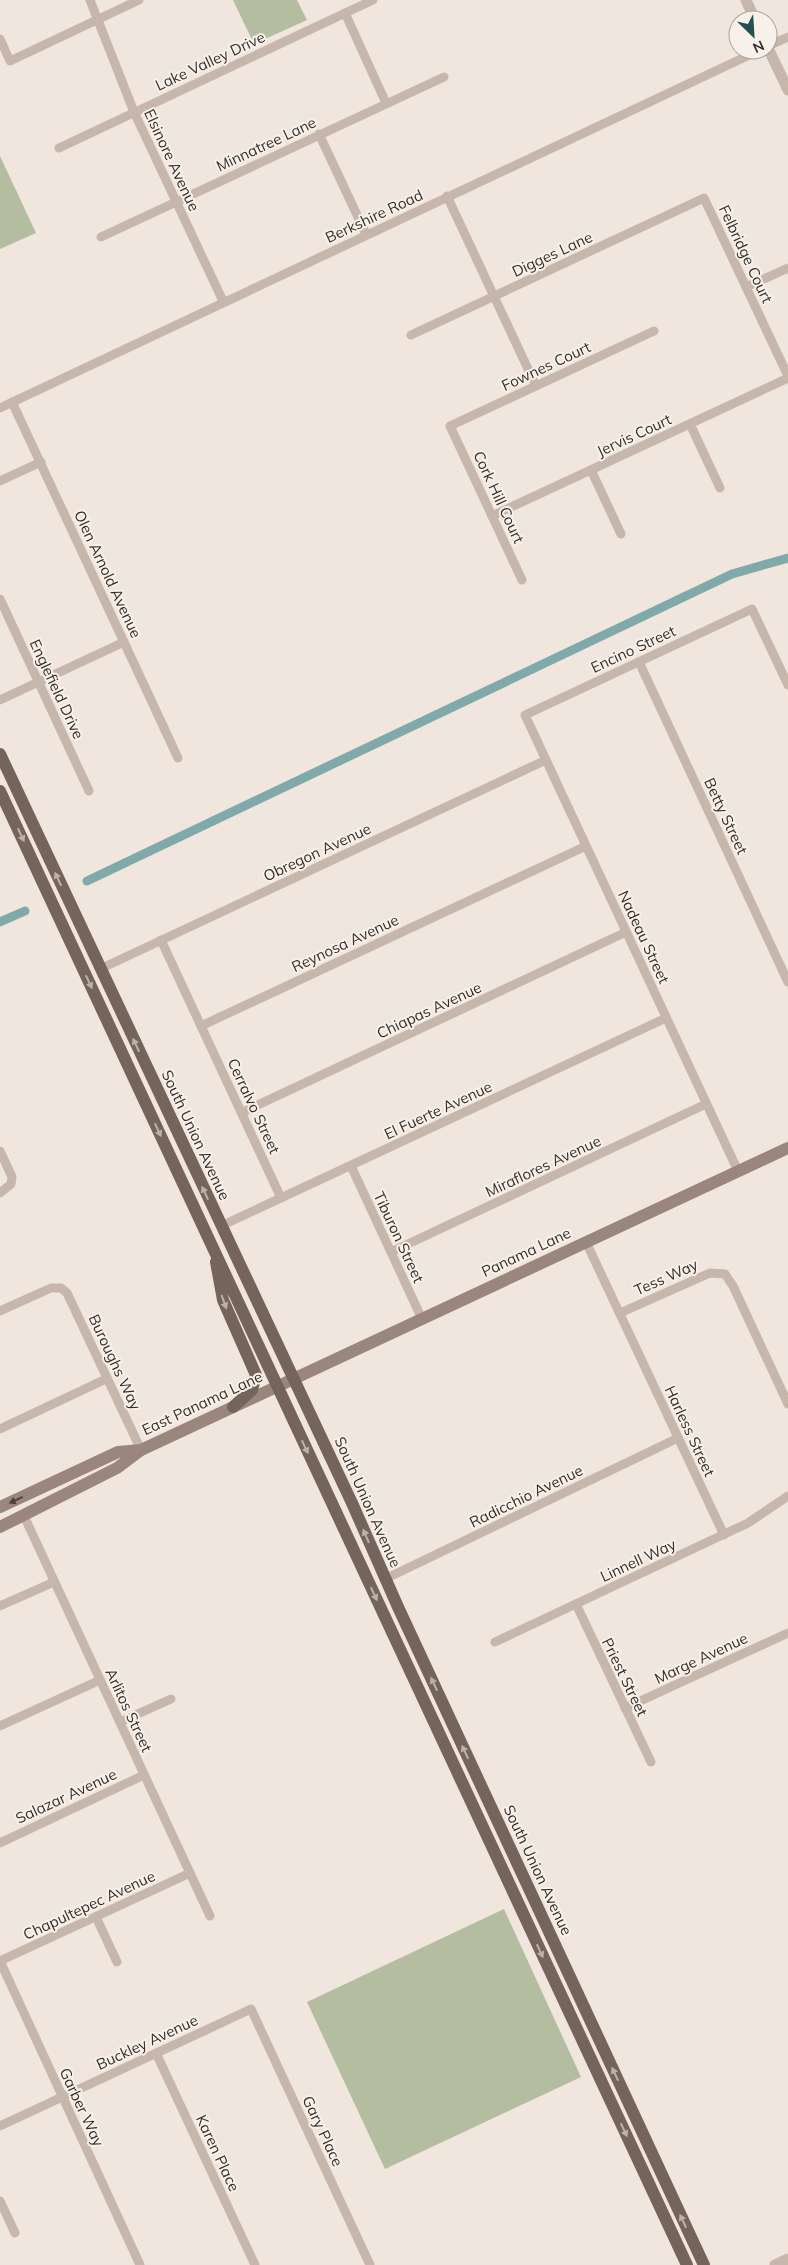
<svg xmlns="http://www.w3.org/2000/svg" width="788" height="2265" font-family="Mulish,sans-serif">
<rect width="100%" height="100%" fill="#f0e6de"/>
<g fill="#b4bd9f">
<polygon points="233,0 297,0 307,20 254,44"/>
<polygon points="0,156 36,233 0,249"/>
<polygon points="504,1909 581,2077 385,2169 307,2002"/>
</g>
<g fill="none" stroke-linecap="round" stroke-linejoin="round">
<g stroke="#80a9a9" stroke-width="9">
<polyline points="87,881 732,574 788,558"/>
<polyline points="0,922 25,911"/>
</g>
<g stroke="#c6b6ab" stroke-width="9">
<polyline points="90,0 134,112 223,301"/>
<polyline points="345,13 386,103"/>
<polyline points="0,39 10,61 139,0"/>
<polyline points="768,46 788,37"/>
<polyline points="319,134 366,234"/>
<polyline points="59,148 373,0"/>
<polyline points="447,196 536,386"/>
<polyline points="101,237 444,77"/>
<polyline points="746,287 788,268"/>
<polyline points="411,335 704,198 788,376"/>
<polyline points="12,402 178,758"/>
<polyline points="0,408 760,50"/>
<polyline points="690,424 720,488"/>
<polyline points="591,470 621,534"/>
<polyline points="0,481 41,462"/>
<polyline points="492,516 788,378"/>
<polyline points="522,580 450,426 654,331"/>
<polyline points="0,599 89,791"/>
<polyline points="639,662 788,982"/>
<polyline points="0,700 124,642"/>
<polyline points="161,940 281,1198"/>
<polyline points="100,969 546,760"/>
<polyline points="201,1026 586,846"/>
<polyline points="243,1112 626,932"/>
<polyline points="0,1151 12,1177 11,1184 0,1193"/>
<polyline points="351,1166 422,1319"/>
<polyline points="738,1171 525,715 752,609 788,685"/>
<polyline points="221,1226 666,1018"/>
<polyline points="586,1242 724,1535"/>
<polyline points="391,1252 706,1104"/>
<polyline points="0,1311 51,1288 61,1288 67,1293 141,1450"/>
<polyline points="620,1313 710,1273 725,1274 733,1286 788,1404"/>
<polyline points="0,1429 106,1379"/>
<polyline points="24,1516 210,1916"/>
<polyline points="385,1579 678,1438"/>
<polyline points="576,1604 651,1762"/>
<polyline points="0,1606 54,1582"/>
<polyline points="495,1642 748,1523 788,1496"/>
<polyline points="625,1708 788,1633"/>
<polyline points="120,1722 171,1699"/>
<polyline points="0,1726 100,1680"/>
<polyline points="0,1843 144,1775"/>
<polyline points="96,1917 117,1962"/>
<polyline points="0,1961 140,2265"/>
<polyline points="0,1961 190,1873"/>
<polyline points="156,2053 255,2265"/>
<polyline points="0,2126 251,2009 370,2265"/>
<polyline points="0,2201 15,2233"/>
</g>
<g stroke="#c6b6ab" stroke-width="11">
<polyline points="746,0 755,20"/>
<polyline points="768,48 788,90"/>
<polyline points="775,2265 788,2259"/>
</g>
<g stroke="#9a867c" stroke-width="12">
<polyline points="0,1507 118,1452 141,1450"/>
<polyline points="0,1527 117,1468 141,1450 788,1148"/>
</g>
<g stroke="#75645c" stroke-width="12">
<polyline points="0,754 352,1503 398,1607 704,2265"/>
<polyline points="0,791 687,2265"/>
<polyline points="216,1262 223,1300 256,1375 252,1390 233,1407"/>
</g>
</g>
<defs><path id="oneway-solid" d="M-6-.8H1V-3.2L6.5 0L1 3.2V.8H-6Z" transform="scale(1.25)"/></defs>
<g fill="#bdb2aa">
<use href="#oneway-solid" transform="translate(21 835) rotate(65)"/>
<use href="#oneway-solid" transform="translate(58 879) rotate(-115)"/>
<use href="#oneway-solid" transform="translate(89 982) rotate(65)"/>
<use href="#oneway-solid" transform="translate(136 1045) rotate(-115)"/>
<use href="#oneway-solid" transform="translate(158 1130) rotate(65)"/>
<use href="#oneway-solid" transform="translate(205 1193) rotate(-115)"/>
<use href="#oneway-solid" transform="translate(224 1302) rotate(70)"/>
<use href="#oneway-solid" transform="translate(305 1447) rotate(65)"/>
<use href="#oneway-solid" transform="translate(366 1536) rotate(-113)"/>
<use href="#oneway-solid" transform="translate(374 1594) rotate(65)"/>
<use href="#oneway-solid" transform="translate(434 1684) rotate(-115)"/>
<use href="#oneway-solid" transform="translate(465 1752) rotate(-115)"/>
<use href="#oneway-solid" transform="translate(540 1951) rotate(65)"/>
<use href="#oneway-solid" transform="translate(615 2074) rotate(-115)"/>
<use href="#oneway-solid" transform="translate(624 2130) rotate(65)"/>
<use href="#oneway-solid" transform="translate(683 2221) rotate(-115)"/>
</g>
<use fill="#4e433e" href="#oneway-solid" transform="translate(16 1500) rotate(155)"/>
<g text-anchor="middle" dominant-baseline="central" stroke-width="4" stroke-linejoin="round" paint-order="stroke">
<g font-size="15" fill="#352d29" stroke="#f8f1ea">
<text transform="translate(210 61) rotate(-25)">Lake Valley Drive</text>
<text transform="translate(266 144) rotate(-25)">Minnatree Lane</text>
<text transform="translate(172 160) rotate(65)">Elsinore Avenue</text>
<text transform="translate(374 216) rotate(-25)">Berkshire Road</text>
<text transform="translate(552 254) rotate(-25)">Digges Lane</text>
<text transform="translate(746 254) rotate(65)">Felbridge Court</text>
<text transform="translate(546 366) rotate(-25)">Fownes Court</text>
<text transform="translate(634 435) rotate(-25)">Jervis Court</text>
<text transform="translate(499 497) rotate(65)">Cork Hill Court</text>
<text transform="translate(108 574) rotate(65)">Olen Arnold Avenue</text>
<text transform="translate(633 649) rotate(-25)">Encino Street</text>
<text transform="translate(57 689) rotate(65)">Englefield Drive</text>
<text transform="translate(726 816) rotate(65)">Betty Street</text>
<text transform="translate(317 852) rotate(-25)">Obregon Avenue</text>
<text transform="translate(644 937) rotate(65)">Nadeau Street</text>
<text transform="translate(345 943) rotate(-25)">Reynosa Avenue</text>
<text transform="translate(429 1010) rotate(-25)">Chiapas Avenue</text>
<text transform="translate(254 1106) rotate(65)">Cerralvo Street</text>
<text transform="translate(438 1110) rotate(-25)">El Fuerte Avenue</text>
<text transform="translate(196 1135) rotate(65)">South Union Avenue</text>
<text transform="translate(543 1166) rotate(-25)">Miraflores Avenue</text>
<text transform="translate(399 1237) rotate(65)">Tiburon Street</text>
<text transform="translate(526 1252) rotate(-25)">Panama Lane</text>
<text transform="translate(666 1277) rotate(-24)">Tess Way</text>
<text transform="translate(115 1362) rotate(65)">Buroughs Way</text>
<text transform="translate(202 1403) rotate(-25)">East Panama Lane</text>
<text transform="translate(690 1431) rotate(65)">Harless Street</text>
<text transform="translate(526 1496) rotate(-26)">Radicchio Avenue</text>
<text transform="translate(368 1502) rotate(66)">South Union Avenue</text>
<text transform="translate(638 1560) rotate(-25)">Linnell Way</text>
<text transform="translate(701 1658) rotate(-25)">Marge Avenue</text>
<text transform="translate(625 1677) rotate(64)">Priest Street</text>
<text transform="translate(129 1710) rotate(65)">Arlitos Street</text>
<text transform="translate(66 1796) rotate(-25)">Salazar Avenue</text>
<text transform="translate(538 1870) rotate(65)">South Union Avenue</text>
<text transform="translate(89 1905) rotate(-25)">Chapultepec Avenue</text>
<text transform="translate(147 2042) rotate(-25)">Buckley Avenue</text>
<text transform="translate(82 2107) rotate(65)">Garber Way</text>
<text transform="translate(323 2131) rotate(65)">Gary Place</text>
<text transform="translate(218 2153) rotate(65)">Karen Place</text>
</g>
</g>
<g transform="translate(753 35) rotate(155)"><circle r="24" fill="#f8f1ea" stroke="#aaa39d"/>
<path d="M0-4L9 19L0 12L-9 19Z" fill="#235152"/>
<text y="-8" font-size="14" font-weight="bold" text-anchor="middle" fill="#352d29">N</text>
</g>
</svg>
